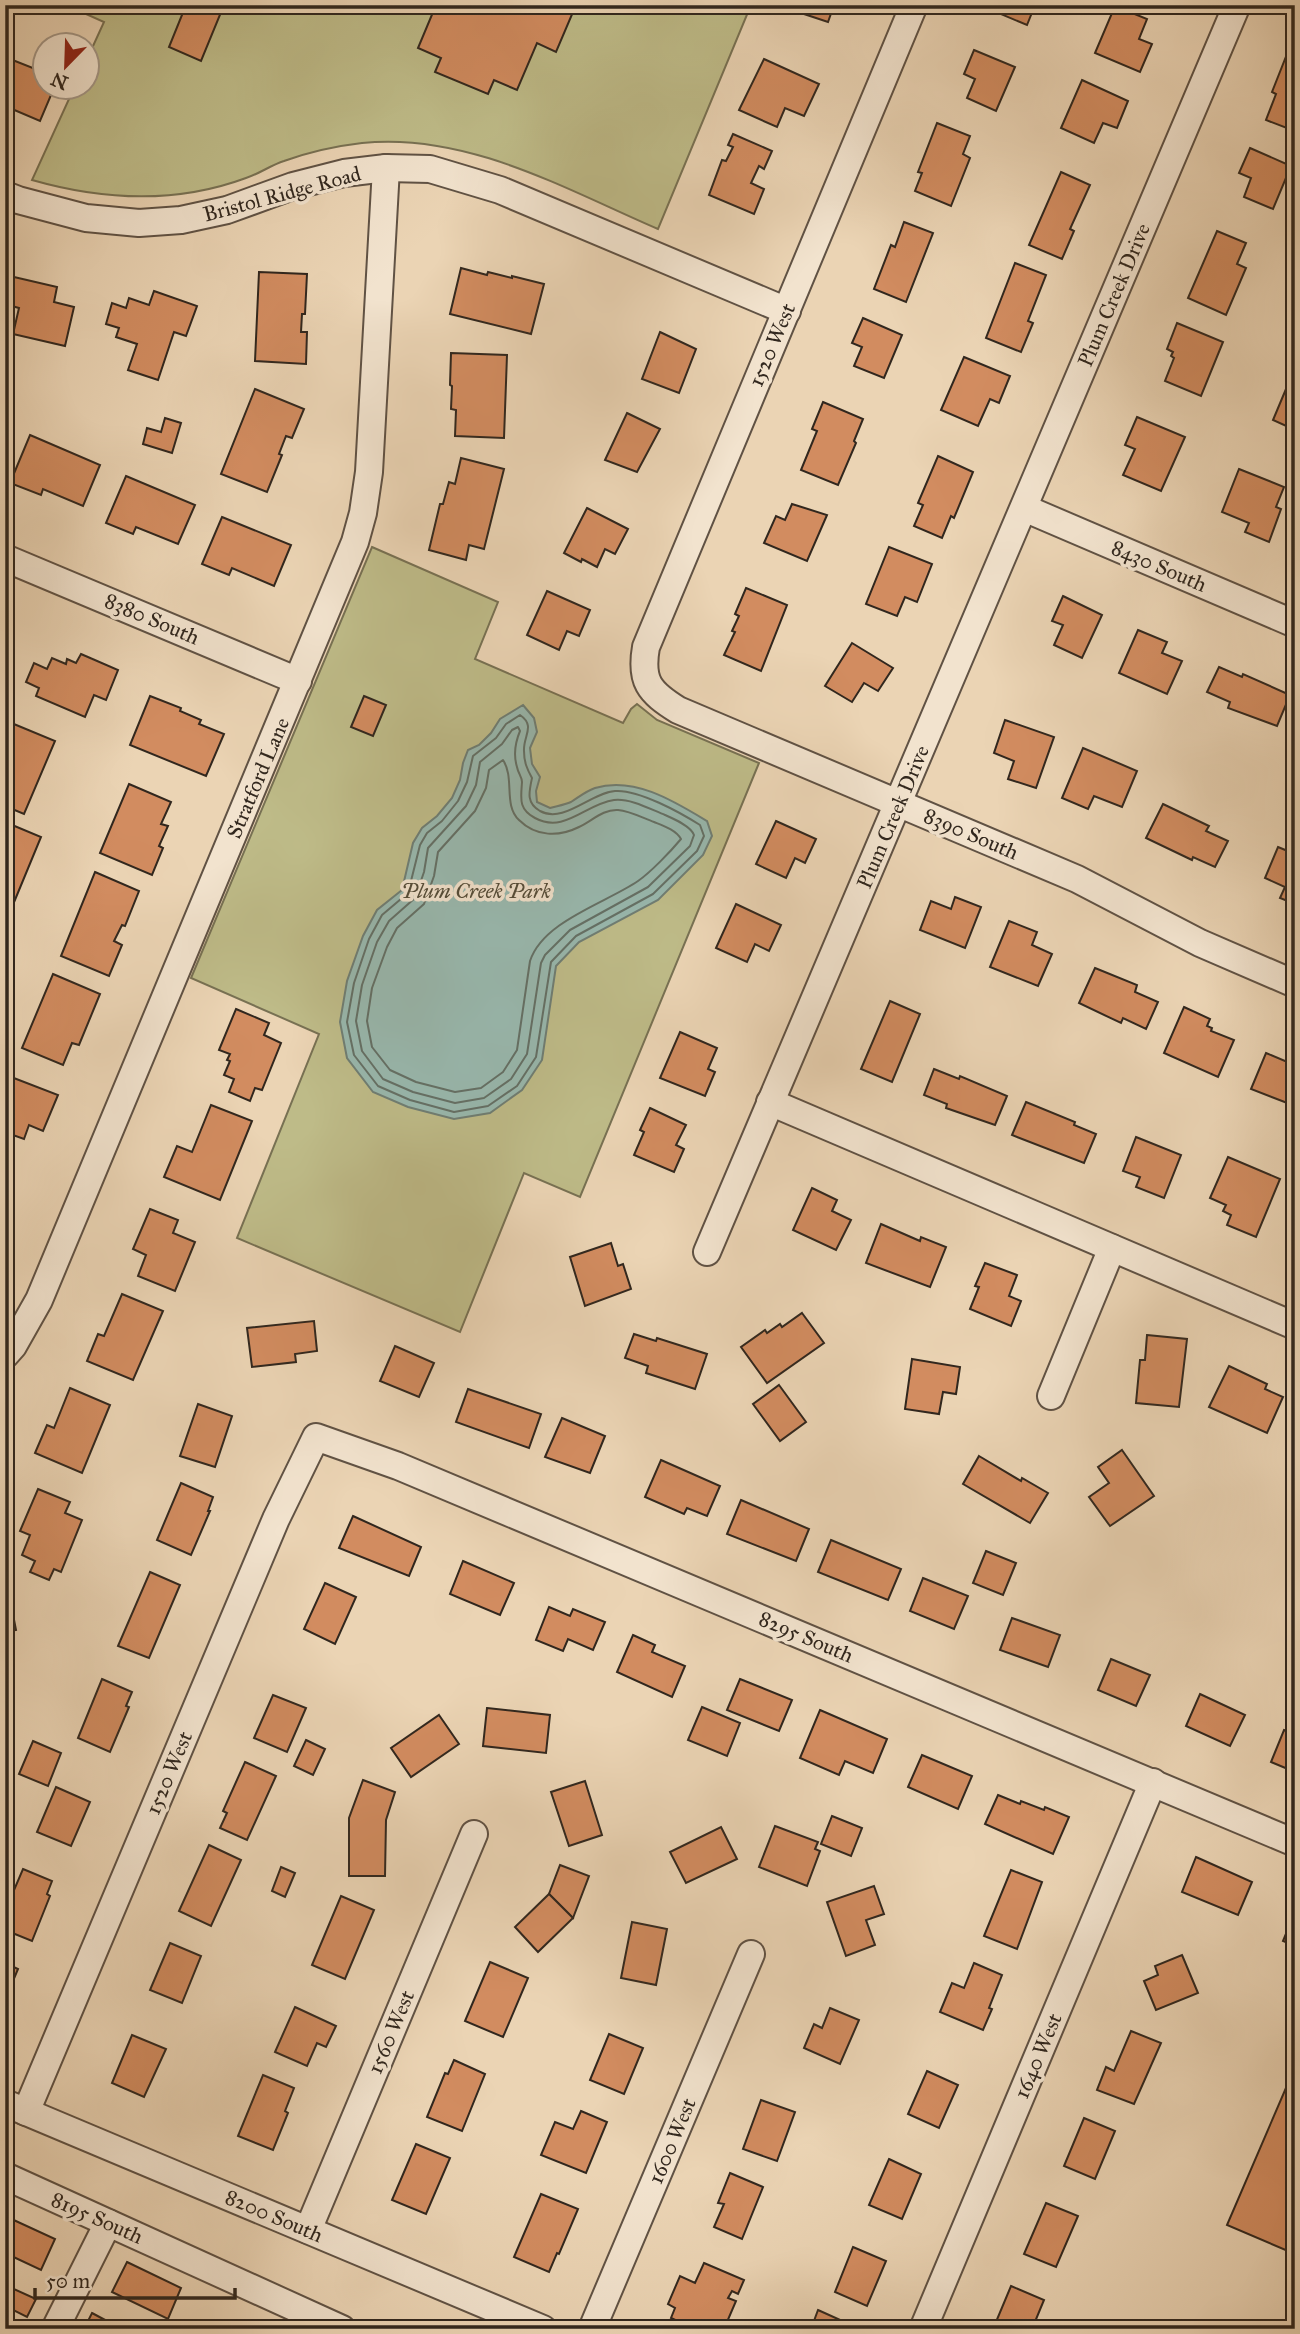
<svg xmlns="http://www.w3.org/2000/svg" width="1300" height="2334" font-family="'IM FELL Great Primer',serif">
<rect width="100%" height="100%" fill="#ebd4b4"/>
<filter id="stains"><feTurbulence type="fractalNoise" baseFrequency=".00286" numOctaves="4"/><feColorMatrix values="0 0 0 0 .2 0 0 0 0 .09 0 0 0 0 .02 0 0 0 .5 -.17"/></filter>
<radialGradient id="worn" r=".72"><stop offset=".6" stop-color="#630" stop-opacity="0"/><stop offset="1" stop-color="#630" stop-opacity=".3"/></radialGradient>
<g fill="#bebb88" stroke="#787153" stroke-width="2">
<path d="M 66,5 L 751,5 L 658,229 C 565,189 467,132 362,143 C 336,146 309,152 284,161 C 271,165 259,174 246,178 C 176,204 102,200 32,180 L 74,88 L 88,88 L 88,57 L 104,22 Z"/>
<polygon points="372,547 498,602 475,659 623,723 631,709 637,704 657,720 759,763 580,1197 524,1173 460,1332 237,1238 319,1034 191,978"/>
</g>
<path fill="#98b8ae" stroke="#6f7e74" stroke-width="2" d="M 523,705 L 534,718 L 537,732 L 530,748 L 532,764 L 540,777 L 536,791 L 537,802 L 550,808 C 557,806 564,805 571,802 C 579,797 586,791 595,788 C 634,776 674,801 707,821 L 712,836 L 703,855 L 658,900 L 579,942 L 556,966 L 542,1060 L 522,1090 L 490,1113 L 454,1119 L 408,1107 L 373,1092 L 347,1058 L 340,1022 L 347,981 L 363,936 L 377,910 L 402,890 L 413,843 L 422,828 L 437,816 L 452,798 L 460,780 L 463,763 L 468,750 L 479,745 L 491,733 L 500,719 Z"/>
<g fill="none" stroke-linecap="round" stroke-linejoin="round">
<g stroke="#647066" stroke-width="2">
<path d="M 520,715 C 536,726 523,736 524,751 C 524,762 527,769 532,778 C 529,792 526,803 540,811 C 564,824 590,793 615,791 C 638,789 681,813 700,825 L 704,836 L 697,851 L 653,894 L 576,936 L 551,962 L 536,1057 L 517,1086 L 488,1106 L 454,1112 L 410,1100 L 378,1086 L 354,1055 L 347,1022 L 354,983 L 369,939 L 382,915 L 408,893 L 420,845 L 427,833 L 442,821 L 458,801 L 467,782 L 473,756 L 496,738 L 506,724 Z"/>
<path d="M 518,727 L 520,731 C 515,743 513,754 517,767 C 518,773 522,777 522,782 C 521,798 518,809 535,818 C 565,834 585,804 614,800 C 630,798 650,809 665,815 C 674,819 691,826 694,835 L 690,846 L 648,887 L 570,930 L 545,955 L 541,963 L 527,1054 L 511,1079 L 484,1098 L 455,1103 L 413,1092 L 383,1079 L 362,1051 L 356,1021 L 362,985 L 377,942 L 389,921 L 415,898 L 424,872 L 428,848 L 466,806 L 476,785 L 480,762 L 502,744 L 512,730 Z"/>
<path d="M 503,760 C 515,778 503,805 519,820 C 536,837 559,837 579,827 C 592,821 603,809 618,810 C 630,811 643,818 654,822 C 664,826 676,830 681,839 C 671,851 651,872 638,881 C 606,903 543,921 530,961 L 517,1050 L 503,1072 L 481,1088 L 455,1092 L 416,1082 L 390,1070 L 372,1047 L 367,1021 L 372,988 L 387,947 L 397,928 L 424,904 L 434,876 L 438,852 L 475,811 L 486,788 L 489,770 Z"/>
</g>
</g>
<g fill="#d28c60" stroke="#31271e" stroke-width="2">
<polygon points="186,5 224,5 201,61 169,47"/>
<polygon points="436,5 576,5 556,52 537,43 517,90 494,80 488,94 435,72 441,58 418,48"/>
<polygon points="797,5 834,5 828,22 795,11"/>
<polygon points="991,5 1035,5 1027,25 989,9"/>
<polygon points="1115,6 1147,19 1139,39 1152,44 1140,72 1095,53"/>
<polygon points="1289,49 1295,51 1295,123 1292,130 1266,120 1276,94 1272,92"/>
<polygon points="974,50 1015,67 996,111 967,98 975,79 964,74"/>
<polygon points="5,57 43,72 40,79 46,82 46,88 54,88 40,121 5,106"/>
<polygon points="764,59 819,84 804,116 785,108 777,127 739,110"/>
<polygon points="1082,80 1128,101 1117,128 1103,123 1094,143 1061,128"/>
<polygon points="937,123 970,136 963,154 970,158 951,206 915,191 922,173 918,172"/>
<polygon points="733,134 772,151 764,169 759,166 751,183 764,189 754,214 709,195 722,160 726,161 733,147 728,145"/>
<polygon points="1250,148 1291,166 1273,209 1244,197 1251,178 1239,173"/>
<polygon points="1061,172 1090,185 1070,229 1074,231 1062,259 1029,245"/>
<polygon points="904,222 933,233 906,302 874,289 891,245 895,247"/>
<polygon points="1217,231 1246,243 1237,264 1246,268 1226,315 1188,298"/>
<polygon points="1015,263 1046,275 1028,321 1033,323 1021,352 986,338"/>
<polygon points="461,268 487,275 488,272 512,278 512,276 544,284 531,334 450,314"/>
<polygon points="259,272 307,274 305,314 302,314 301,332 307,332 306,364 255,361"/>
<polygon points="14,277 57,287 54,302 74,307 65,346 13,334 19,308 8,305"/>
<polygon points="154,291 197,306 186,336 174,332 158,380 128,370 137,344 116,337 119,328 106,324 112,303 126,308 129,298 149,305"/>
<polygon points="863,318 902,335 884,378 854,366 862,347 852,343"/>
<polygon points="1177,323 1223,342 1201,396 1165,381 1174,358 1171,356 1173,352 1167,349"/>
<polygon points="660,332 696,349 679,393 642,379"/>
<polygon points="451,353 507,355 504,438 455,436 456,410 451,409 452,386 450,385"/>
<polygon points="964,357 1010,376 999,403 990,399 978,426 941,410"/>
<polygon points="1291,377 1295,378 1295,430 1273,420"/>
<polygon points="255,389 304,409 292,438 286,436 279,454 282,455 267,492 221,474"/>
<polygon points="823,402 863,419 854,441 856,443 838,485 801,470 817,431 812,429"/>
<polygon points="627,413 660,429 637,472 605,460"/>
<polygon points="1137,417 1185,437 1161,491 1123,475 1135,449 1125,445"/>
<polygon points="165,418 181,423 172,453 143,444 147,428 161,432"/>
<polygon points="30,435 100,465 83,506 43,489 41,495 10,483"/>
<polygon points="938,456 973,472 954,518 951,516 942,538 914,526 923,505 918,503"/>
<polygon points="461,458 504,469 484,549 469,545 466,560 429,550 440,504 443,504 449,482 455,484"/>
<polygon points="1239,469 1284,487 1276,507 1281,509 1269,542 1245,532 1249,523 1222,512"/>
<polygon points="126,476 195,505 178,544 136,527 133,534 106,523"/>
<polygon points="792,504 827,515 807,561 764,543 776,516 785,520"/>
<polygon points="587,508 628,529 615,554 605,549 597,567 582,559 581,562 564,553"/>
<polygon points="222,517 291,545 274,586 232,568 229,575 202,564"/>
<polygon points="889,547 932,564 917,602 905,597 897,616 866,604"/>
<polygon points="746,588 787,605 761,671 724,655 735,632 732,631 739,616 735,614"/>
<polygon points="547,591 590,610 579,636 567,631 559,650 527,635"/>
<polygon points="1063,596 1102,615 1082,658 1054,645 1063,625 1052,621"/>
<polygon points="1138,630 1167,642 1162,653 1182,661 1167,694 1119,673"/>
<polygon points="852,643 893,668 878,691 864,683 852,702 825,686"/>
<polygon points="81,654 118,670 106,700 94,695 85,717 36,696 39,688 26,682 34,663 47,669 52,658 66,664 67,659 76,663"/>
<polygon points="1219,667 1242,677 1243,674 1290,695 1277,726 1228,708 1230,702 1207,692"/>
<polygon points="150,696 181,708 180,711 201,720 199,724 224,734 206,776 130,745"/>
<polygon points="364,696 386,705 373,736 351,727"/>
<polygon points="1005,720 1054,737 1036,788 1008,779 1014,761 994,753"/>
<polygon points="9,722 55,741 24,814 5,806 5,730"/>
<polygon points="1083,748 1137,771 1122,807 1094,796 1088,809 1062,798"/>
<polygon points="129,784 171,802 161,824 168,826 159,846 163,848 152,875 100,853"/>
<polygon points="1163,804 1209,826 1206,831 1228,841 1215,867 1193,857 1192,860 1146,838"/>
<polygon points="776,821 816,839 805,863 795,858 786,878 756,864"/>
<polygon points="5,822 41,837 5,924"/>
<polygon points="1278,847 1295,854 1295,904 1280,898 1285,887 1265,878"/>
<polygon points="95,872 139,891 125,926 122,925 114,941 122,945 109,976 61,956"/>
<polygon points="955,897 981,907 965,948 920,930 931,901 951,909"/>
<polygon points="736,904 781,925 769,951 755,944 747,962 716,948"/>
<polygon points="1009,921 1037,932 1032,945 1052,954 1038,986 990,967"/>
<polygon points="1095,968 1137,985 1135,992 1158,1002 1146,1029 1123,1018 1121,1023 1079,1003"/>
<polygon points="53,974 100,994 79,1045 72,1043 63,1065 22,1048"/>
<polygon points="890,1001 920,1014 892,1082 861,1069"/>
<polygon points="1184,1007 1210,1019 1207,1026 1212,1028 1211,1031 1234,1040 1218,1077 1164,1053"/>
<polygon points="236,1009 269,1023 264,1035 281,1043 262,1090 255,1088 250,1101 229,1092 234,1079 224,1075 230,1061 227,1060 230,1054 219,1050"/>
<polygon points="680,1032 717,1048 708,1069 715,1072 705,1096 660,1078"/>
<polygon points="1266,1053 1292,1064 1295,1059 1295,1106 1251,1089"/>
<polygon points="934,1069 959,1079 960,1076 1007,1096 995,1125 946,1108 947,1104 924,1095"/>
<polygon points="6,1075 58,1095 43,1131 29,1125 24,1139 13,1135 9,1145 5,1144"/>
<polygon points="1026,1102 1075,1122 1074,1125 1096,1134 1084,1163 1012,1135"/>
<polygon points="211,1105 252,1121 220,1200 164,1177 177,1146 192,1152"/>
<polygon points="650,1108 686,1125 676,1145 684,1149 674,1172 634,1155 644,1132 640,1130"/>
<polygon points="1136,1137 1181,1155 1164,1198 1136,1187 1140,1177 1123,1171"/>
<polygon points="1228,1157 1280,1179 1256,1237 1227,1225 1231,1215 1223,1211 1226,1205 1210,1198"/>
<polygon points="812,1188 837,1200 832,1211 851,1220 836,1250 793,1230"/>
<polygon points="150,1209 178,1220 173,1233 195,1242 175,1291 138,1276 146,1255 133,1249"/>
<polygon points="881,1224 920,1241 921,1237 946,1247 930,1287 866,1263"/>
<polygon points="611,1243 618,1266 623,1264 631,1289 585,1306 570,1257"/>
<polygon points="985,1263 1017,1275 1009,1296 1021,1301 1011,1326 970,1309 979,1287 975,1286"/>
<polygon points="122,1294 163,1311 133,1380 87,1361 98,1334 104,1336"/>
<polygon points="802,1313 824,1343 767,1383 741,1347 765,1330 767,1333 780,1324 782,1327"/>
<polygon points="314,1321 317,1351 295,1354 296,1362 252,1367 247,1328"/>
<polygon points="634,1334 656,1341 657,1338 707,1354 695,1389 646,1373 648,1366 625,1358"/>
<polygon points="1147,1335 1187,1339 1179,1407 1136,1403 1140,1360 1145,1360"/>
<polygon points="395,1346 434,1363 419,1397 380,1381"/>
<polygon points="912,1359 960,1367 956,1394 943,1392 939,1414 905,1409"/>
<polygon points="1229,1366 1267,1384 1265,1389 1283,1397 1267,1433 1209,1407"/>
<polygon points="779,1385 806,1422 780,1441 753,1404"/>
<polygon points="70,1388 110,1405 82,1473 35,1453 47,1425 54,1428"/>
<polygon points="468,1389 541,1414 529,1448 456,1422"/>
<polygon points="198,1404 232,1416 215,1467 180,1456"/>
<polygon points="562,1418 605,1436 590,1473 545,1457"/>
<polygon points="1122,1450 1154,1496 1110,1526 1089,1497 1109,1483 1098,1467"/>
<polygon points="979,1456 1021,1481 1022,1478 1048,1493 1030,1523 963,1484"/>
<polygon points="661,1460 720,1486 707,1516 687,1508 684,1514 645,1497"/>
<polygon points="181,1483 213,1497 208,1511 210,1511 191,1555 157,1540"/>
<polygon points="38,1489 70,1502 65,1513 82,1520 61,1572 54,1569 49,1580 30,1572 35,1561 22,1555 30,1535 20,1531"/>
<polygon points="741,1500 809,1529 796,1561 727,1534"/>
<polygon points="353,1516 421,1547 409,1576 339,1548"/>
<polygon points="831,1540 901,1569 888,1600 818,1572"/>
<polygon points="986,1551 1016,1563 1003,1595 973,1583"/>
<polygon points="463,1561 514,1583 500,1615 450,1594"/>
<polygon points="150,1572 180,1585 149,1658 118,1646"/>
<polygon points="923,1578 968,1596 954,1629 910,1611"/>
<polygon points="325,1583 356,1597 335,1644 304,1629"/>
<polygon points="9,1594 16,1630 5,1632 5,1595"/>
<polygon points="549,1607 570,1616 573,1609 605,1622 593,1650 568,1639 563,1651 536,1640"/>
<polygon points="1012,1618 1060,1635 1048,1667 1000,1650"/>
<polygon points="633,1635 655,1645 652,1652 685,1666 672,1697 617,1672"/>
<polygon points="1111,1659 1150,1675 1136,1706 1098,1690"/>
<polygon points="102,1679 132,1692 126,1706 129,1707 110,1752 78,1738"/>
<polygon points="740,1679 792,1700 779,1731 727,1710"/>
<polygon points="1200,1694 1245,1715 1230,1746 1186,1726"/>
<polygon points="273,1695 306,1708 287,1752 254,1738"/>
<polygon points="702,1707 740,1723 727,1756 688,1740"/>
<polygon points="487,1708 550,1715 546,1753 483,1746"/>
<polygon points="820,1710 887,1739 873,1773 845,1761 839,1775 800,1758"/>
<polygon points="439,1715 459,1744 411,1777 391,1748"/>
<polygon points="1284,1730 1295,1735 1295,1772 1271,1762"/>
<polygon points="306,1740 325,1749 313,1775 294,1766"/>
<polygon points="33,1741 61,1753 48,1786 19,1774"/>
<polygon points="922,1755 972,1776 958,1809 908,1787"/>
<polygon points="245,1762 276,1776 247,1840 220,1828 227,1813 223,1811"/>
<polygon points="363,1780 395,1792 386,1820 385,1876 349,1876 349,1818"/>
<polygon points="585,1781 602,1835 569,1846 551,1792"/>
<polygon points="56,1787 90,1802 71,1846 37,1832"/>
<polygon points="998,1795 1020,1804 1021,1801 1044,1810 1045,1807 1069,1817 1053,1854 985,1824"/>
<polygon points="832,1816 862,1828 851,1856 821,1844"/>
<polygon points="775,1826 818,1842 815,1849 820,1851 807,1886 759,1867"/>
<polygon points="721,1827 737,1859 686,1883 670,1852"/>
<polygon points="209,1845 241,1860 211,1926 179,1911"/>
<polygon points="1196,1857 1252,1882 1238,1915 1182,1892"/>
<polygon points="560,1865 589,1876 573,1918 549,1894"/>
<polygon points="281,1867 295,1873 285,1897 272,1891"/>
<polygon points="23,1869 52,1881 47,1894 50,1896 32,1941 5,1930 5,1911"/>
<polygon points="1011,1870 1042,1882 1017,1949 984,1936"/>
<polygon points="874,1886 884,1914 866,1920 875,1945 846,1956 827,1902"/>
<polygon points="549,1894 573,1918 538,1952 515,1927"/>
<polygon points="341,1896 374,1910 345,1979 312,1965"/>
<polygon points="1295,1912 1295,1946 1283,1941"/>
<polygon points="632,1922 667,1929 656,1985 621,1978"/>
<polygon points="170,1943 201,1956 182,2003 150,1990"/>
<polygon points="1182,1955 1198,1993 1156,2010 1144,1981 1158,1975 1155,1966"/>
<polygon points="490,1962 528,1978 503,2037 465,2021"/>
<polygon points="5,1963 18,1969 8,1993 5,1991"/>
<polygon points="974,1963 1002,1975 989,2008 992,2009 983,2030 940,2012 952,1983 964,1988"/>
<polygon points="295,2007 336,2026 326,2047 317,2043 307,2066 275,2052"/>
<polygon points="830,2008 859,2020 840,2064 804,2048 814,2024 822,2028"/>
<polygon points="1131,2031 1161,2043 1134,2104 1097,2090 1106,2067 1114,2071"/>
<polygon points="609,2034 643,2048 624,2094 590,2080"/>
<polygon points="132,2035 166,2049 144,2097 112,2083"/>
<polygon points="454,2060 485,2074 462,2131 427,2117 445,2073 448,2074"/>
<polygon points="1295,2067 1295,2254 1227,2225"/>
<polygon points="927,2071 958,2085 939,2128 908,2114"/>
<polygon points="263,2075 294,2088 285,2111 288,2113 273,2150 238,2136"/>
<polygon points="761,2100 795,2112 777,2161 743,2149"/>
<polygon points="581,2111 607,2122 586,2173 541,2155 555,2122 573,2129"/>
<polygon points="1084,2118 1115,2131 1095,2179 1064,2166"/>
<polygon points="416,2144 450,2158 426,2214 392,2200"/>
<polygon points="889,2159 921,2174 902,2219 869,2205"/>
<polygon points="730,2173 763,2187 742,2239 714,2227 724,2204 718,2203"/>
<polygon points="541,2194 578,2209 559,2254 557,2253 549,2272 514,2257"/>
<polygon points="1046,2203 1078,2216 1056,2267 1024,2254"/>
<polygon points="5,2216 55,2239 41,2270 5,2253"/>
<polygon points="853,2247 886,2261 867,2306 835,2292"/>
<polygon points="127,2262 181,2288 168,2319 112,2292"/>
<polygon points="704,2263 744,2280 738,2294 732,2291 728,2298 736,2301 724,2329 711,2324 709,2329 695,2329 671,2318 675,2308 668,2304 680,2276 695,2283"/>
<polygon points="5,2285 36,2299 27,2317 5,2306"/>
<polygon points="1011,2286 1044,2300 1032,2329 993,2329"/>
<polygon points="818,2310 847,2323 845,2329 811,2329"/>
<polygon points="92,2313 122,2329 84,2329"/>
</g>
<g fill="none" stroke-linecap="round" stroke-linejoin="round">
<defs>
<g id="minor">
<path d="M 914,5 L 646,647 C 640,681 649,692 678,710 L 1077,879 L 1200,943 L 1295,984"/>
<polyline points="5,195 18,200 86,218 139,223 181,220 227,210 293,186 344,173 386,168 430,169 500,190 787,311"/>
<polyline points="1024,508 1295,624"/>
<polyline points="5,558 298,681"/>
<polyline points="770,1102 1295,1326"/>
<polyline points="707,1252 1237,5"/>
<polyline points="5,1355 13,1346 39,1300 355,542 363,513 369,472 386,168"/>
<polyline points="1051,1396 1112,1248"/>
<polyline points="5,2103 543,2329"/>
<polyline points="26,2112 276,1519 316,1437 398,1466 1295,1843"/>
<polyline points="5,2176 342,2329"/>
<polyline points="308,2230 474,1834"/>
<polyline points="55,2329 108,2223"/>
<polyline points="592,2329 751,1954"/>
<polyline points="923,2329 1153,1782"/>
</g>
</defs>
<use href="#minor" stroke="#605244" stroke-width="30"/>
<use href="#minor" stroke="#f2e3ce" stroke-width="26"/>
</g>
<g text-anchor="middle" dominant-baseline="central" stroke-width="7" stroke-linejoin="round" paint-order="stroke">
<g font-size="21" fill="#31271e" stroke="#f2e3ce">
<text transform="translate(282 194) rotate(-15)">Bristol Ridge Road</text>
<text transform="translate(1114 295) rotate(-67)">Plum Creek Drive</text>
<text transform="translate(772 345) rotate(-67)">1520 West</text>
<text transform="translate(1159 566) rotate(23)">8430 South</text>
<text transform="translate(152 619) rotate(23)">8380 South</text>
<text transform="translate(258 778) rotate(-67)">Stratford Lane</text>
<text transform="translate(893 817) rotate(-67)">Plum Creek Drive</text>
<text transform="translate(971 834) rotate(23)">8390 South</text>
<text transform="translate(806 1637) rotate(23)">8295 South</text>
<text transform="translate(169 1773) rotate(-67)">1520 West</text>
<text transform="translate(391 2032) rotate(-67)">1560 West</text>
<text transform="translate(1038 2056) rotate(-67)">1640 West</text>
<text transform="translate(672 2141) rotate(-67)">1600 West</text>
<text transform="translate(274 2216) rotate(23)">8200 South</text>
<text transform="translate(97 2218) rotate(24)">8195 South</text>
</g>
<g font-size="21" font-style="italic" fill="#544c38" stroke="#f2e3ce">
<text x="476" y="891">Plum Creek Park</text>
</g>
</g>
<rect width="1300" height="2334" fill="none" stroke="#ebd4b4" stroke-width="28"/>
<rect x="7" y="7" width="1286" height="2320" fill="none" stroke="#31271e" stroke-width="3.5"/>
<rect x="14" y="14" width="1272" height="2306" fill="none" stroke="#31271e" stroke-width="2"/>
<g transform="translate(66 66) rotate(203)"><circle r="33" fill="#f2e3ce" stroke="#a59888" stroke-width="2"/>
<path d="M0-5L12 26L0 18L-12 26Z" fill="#8f2418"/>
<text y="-10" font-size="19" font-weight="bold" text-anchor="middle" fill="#31271e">N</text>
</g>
<path d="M35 2288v10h200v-10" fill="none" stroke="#31271e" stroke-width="3.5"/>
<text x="46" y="2288" font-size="21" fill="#31271e" stroke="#f2e3ce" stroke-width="5" paint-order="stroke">50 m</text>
<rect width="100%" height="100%" filter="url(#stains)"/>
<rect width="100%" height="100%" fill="url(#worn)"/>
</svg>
